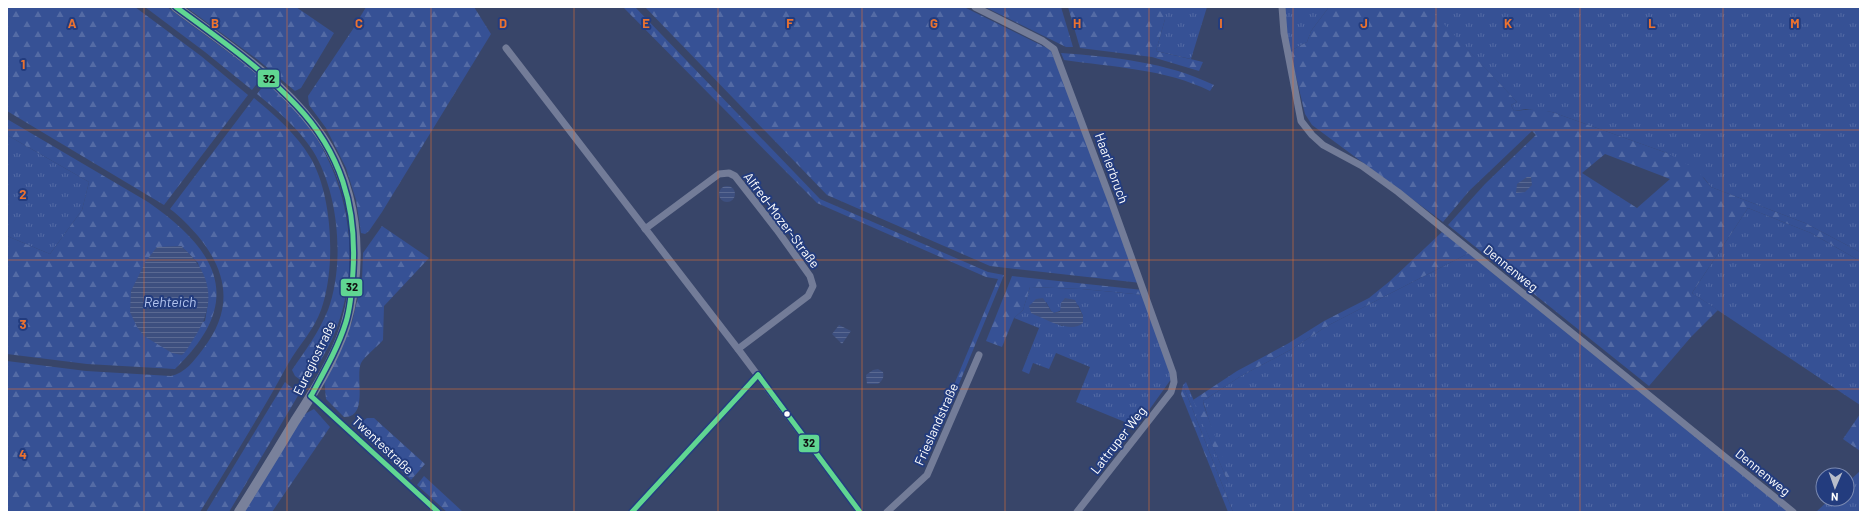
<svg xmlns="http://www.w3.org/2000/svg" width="1867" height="519" font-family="Barlow,sans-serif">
<defs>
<pattern id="grass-tufts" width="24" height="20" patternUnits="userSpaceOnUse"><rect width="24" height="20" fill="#365195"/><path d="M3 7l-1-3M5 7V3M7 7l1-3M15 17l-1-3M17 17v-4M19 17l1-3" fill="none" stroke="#546ba5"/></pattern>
<pattern id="forest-firs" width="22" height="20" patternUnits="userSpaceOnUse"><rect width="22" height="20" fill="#365195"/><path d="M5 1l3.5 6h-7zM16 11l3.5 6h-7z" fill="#546ba5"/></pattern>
<pattern id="water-rules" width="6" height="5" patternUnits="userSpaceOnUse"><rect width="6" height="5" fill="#3d4f7f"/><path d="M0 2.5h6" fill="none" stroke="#5a6992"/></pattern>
</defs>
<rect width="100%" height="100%" fill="#384569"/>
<g fill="url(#grass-tufts)" fill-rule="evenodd">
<polygon points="1165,7 1207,7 1191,59 1156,51 1165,19"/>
<polygon points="1285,7 1329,7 1311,31 1307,42 1290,51 1285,27"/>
<polygon points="1419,7 1860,7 1860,252 1805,223 1711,187 1704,178 1667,153 1552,112 1526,109 1514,111 1511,105 1517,102 1428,8"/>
<polygon points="7,135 89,182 82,210 50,254 7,236"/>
<polygon points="1748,208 1811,233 1860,261 1860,405 1692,293"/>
<polygon points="1469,253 1789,512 1233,512 1183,385 1186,382 1228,482 1203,401 1241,376 1292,349 1327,326"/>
<path d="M 1030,287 L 1082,289 L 1145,295 L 1174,375 L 1137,427 L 1076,402 L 1090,367 L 1056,353 L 1049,369 L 1033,363 L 1029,374 L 1022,371 L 1039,328 L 1014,318 L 1023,310 ZM 1046,302 L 1051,311 L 1054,313 L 1078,305 L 1083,316 L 1062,326 L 1032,313 Z"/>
<polygon points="1860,471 1860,512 1816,512 1830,499 1847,499 1847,483"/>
</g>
<g fill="url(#forest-firs)" fill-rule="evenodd">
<polygon points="7,7 135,7 201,56 248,95 164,205 7,111"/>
<polygon points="145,7 167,7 262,77 252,90 205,52"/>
<polygon points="186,7 296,7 334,33 301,88 295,91 258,60"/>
<polygon points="366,7 474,7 491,34 382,212 369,231 365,234 361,233 356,200 346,168 326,128 309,105 308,96 353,29"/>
<polygon points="623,7 635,7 820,199 988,272 1004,275 940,430 936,428 998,279 986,277 817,203"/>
<polygon points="645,7 964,7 1051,50 1141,283 990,266 827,195"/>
<polygon points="985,7 1061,7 1073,47 1066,47"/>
<polygon points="1068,7 1165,7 1165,19 1156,51 1203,62 1199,71 1152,57 1080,48"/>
<path d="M 1329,7 L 1428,7 L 1517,102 L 1511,105 L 1514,111 L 1535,109 L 1552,112 L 1667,153 L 1696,169 L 1711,187 L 1805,223 L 1860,252 L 1860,261 L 1811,233 L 1748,208 L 1692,293 L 1718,310 L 1691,337 L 1649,386 L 1448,225 L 1485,184 L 1536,135 L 1532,131 L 1469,191 L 1443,222 L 1312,125 L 1305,114 L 1290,51 L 1307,42 L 1311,31 ZM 1605,154 L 1670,179 L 1637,208 L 1582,173 Z"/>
<path d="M 1061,53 C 1114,57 1166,62 1214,85 L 1210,91 C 1166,69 1112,67 1064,60 Z"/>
<path d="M 267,81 C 282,97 300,113 312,131 C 352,191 362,270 333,337 C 325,354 316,369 306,384 L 295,376 L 292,370 C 305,351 319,332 328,310 C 345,264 339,193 313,151 C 299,129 277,110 257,94 Z"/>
<path d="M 254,98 C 274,114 297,135 310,157 C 333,195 336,269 321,310 C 314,330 299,345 288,364 C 261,414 230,463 200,512 L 7,512 L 7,361 L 86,371 L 171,376 C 185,373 194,361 203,349 C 233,310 229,274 198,236 C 190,227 180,216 170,209 Z"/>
<path d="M 7,119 L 148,202 C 220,252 245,302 175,369 L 87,364 L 7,354 L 7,236 L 50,254 L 82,210 L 89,182 L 7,135 ZM 181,246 L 198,263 L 208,303 L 205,321 L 156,342 L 144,336 Z"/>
<path d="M 382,226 L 429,258 L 384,306 L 383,340 C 378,346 364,357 361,363 C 355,377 369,418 344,417 L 326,399 L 324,379 L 352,322 L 362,280 L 363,253 Z"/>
<polygon points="1442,232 1469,253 1327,326 1292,349 1241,376 1203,401 1204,406 1231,480 1228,482 1193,400 1237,371 1289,343 1324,321 1369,298 1390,281"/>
<polygon points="1012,276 1143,290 1145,295 1082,289 1030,287 1023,310 1014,318 1002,347 986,341"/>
<polygon points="285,382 299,394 229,512 206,512"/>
<polygon points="1183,385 1233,512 1228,512 1181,394"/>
<polygon points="314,409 330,427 272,512 244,512 301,416"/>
<polygon points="1860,414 1860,451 1843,439"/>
<path d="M 367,418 L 374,418 L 425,464 L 411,480 L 360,432 C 360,425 361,422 367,418 Z"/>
<polygon points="424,476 463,512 447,512 417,485"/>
</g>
<g fill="url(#water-rules)">
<polygon points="1527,177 1531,177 1532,185 1525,192 1516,193 1517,184"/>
<circle cx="727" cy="194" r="8"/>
<path d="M 181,246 C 211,272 217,301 196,335 C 191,342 188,350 182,355 L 172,353 L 144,336 L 137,327 L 130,312 L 131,291 L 146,261 L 157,247 Z"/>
<path d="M 1043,298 L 1051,311 L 1054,313 L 1060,312 L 1061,303 L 1065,298 L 1075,300 L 1083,316 L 1083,323 C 1071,334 1045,319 1031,313 L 1029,306 L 1036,299 Z"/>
<polygon points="839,325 851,331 842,344 832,334"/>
<path d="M 878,369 L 883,372 C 884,377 883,380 878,384 L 867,384 L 866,375 L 873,370 Z"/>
</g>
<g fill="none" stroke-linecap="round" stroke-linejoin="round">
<g stroke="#737c98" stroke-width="7">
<polyline points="975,7 1043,41 1054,49 1110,198 1173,373 1174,382 1171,392 1077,512"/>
<polyline points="1282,7 1284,33 1301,121 1312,135 1323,145 1362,166 1398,192 1793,512"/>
<polyline points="506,48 738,349 860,512"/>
<polyline points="645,229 719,174 729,173 735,176 777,230 810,276 813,286 808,296 738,349"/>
<polyline points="311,396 438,512"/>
<polyline points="632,512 758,375"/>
<polyline points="887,512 927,475 979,355"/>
</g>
<path stroke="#79819b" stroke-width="10" d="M 176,7 C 224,43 277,77 314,126 C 358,183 365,259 345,327 C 334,360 314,392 295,421 C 277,451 258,482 239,512"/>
<defs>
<g id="bus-1">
<path d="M 176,7 C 218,38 260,67 296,105 C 341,152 357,207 353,271 C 352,288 351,306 346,322 C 338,348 324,372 311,396"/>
<polyline points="758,375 860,512"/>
<polyline points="311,396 438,512"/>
<polyline points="632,512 758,375"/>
</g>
</defs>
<use href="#bus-1" stroke="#233c7e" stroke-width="8"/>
<use href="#bus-1" stroke="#60d692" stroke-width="5"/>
</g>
<path fill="none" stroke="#eb7230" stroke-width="1" stroke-opacity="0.55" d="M 144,7 L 144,512M 287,7 L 287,512M 431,7 L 431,512M 574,7 L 574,512M 718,7 L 718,512M 862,7 L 862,512M 1005,7 L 1005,512M 1149,7 L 1149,512M 1293,7 L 1293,512M 1436,7 L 1436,512M 1580,7 L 1580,512M 1723,7 L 1723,512M 7,130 L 1860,130M 7,260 L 1860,260M 7,389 L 1860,389"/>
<circle fill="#fff" stroke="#233c7e" stroke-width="1.5" cx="787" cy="414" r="3.5"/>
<g text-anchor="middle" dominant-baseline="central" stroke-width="4" stroke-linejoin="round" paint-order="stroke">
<g font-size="13" fill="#fff" stroke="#233c7e">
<text transform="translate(1112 168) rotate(70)">Haarlerbruch</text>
<text transform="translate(782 220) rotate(53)">Alfred-Mozer-Straße</text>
<text transform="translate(1511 268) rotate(39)">Dennenweg</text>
<text transform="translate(314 358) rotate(-64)">Euregiostraße</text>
<text transform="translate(936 424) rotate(-66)">Frieslandstraße</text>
<text transform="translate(1118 440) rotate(-52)">Lattruper Weg</text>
<text transform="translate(383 445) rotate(43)">Twentestraße</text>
<text transform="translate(1763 472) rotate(39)">Dennenweg</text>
</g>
<g font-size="14" font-style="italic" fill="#b3c4ee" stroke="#233c7e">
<text x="170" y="301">Rehteich</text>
</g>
</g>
<g font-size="13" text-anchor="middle" font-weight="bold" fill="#eb7230" stroke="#233c7e" stroke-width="4" stroke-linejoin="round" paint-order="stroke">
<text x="72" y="28">A</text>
<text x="215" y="28">B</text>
<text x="359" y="28">C</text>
<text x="503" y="28">D</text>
<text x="646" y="28">E</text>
<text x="790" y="28">F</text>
<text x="934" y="28">G</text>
<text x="1077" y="28">H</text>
<text x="1221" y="28">I</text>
<text x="1364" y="28">J</text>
<text x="1508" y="28">K</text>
<text x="1652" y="28">L</text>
<text x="1795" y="28">M</text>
<text x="23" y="69">1</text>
<text x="23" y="199">2</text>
<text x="23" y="329">3</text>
<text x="23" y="459">4</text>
</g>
<g stroke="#233c7e" stroke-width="1.5">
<rect x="257" y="69" width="23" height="19" rx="4" fill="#60d692"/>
<rect x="340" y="278" width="23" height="19" rx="4" fill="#60d692"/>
<rect x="798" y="434" width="22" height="19" rx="4" fill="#60d692"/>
</g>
<g font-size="11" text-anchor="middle" font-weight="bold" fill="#111">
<text x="269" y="83">32</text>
<text x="352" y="291">32</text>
<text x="809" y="447">32</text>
</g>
<rect width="1867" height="519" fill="none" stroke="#ffffff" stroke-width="16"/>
<g transform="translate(1835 487) rotate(182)"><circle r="19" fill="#233c7e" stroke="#7b8ab2"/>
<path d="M0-3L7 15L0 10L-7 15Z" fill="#b9beca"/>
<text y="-6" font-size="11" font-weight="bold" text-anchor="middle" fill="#ffffff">N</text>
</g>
</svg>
